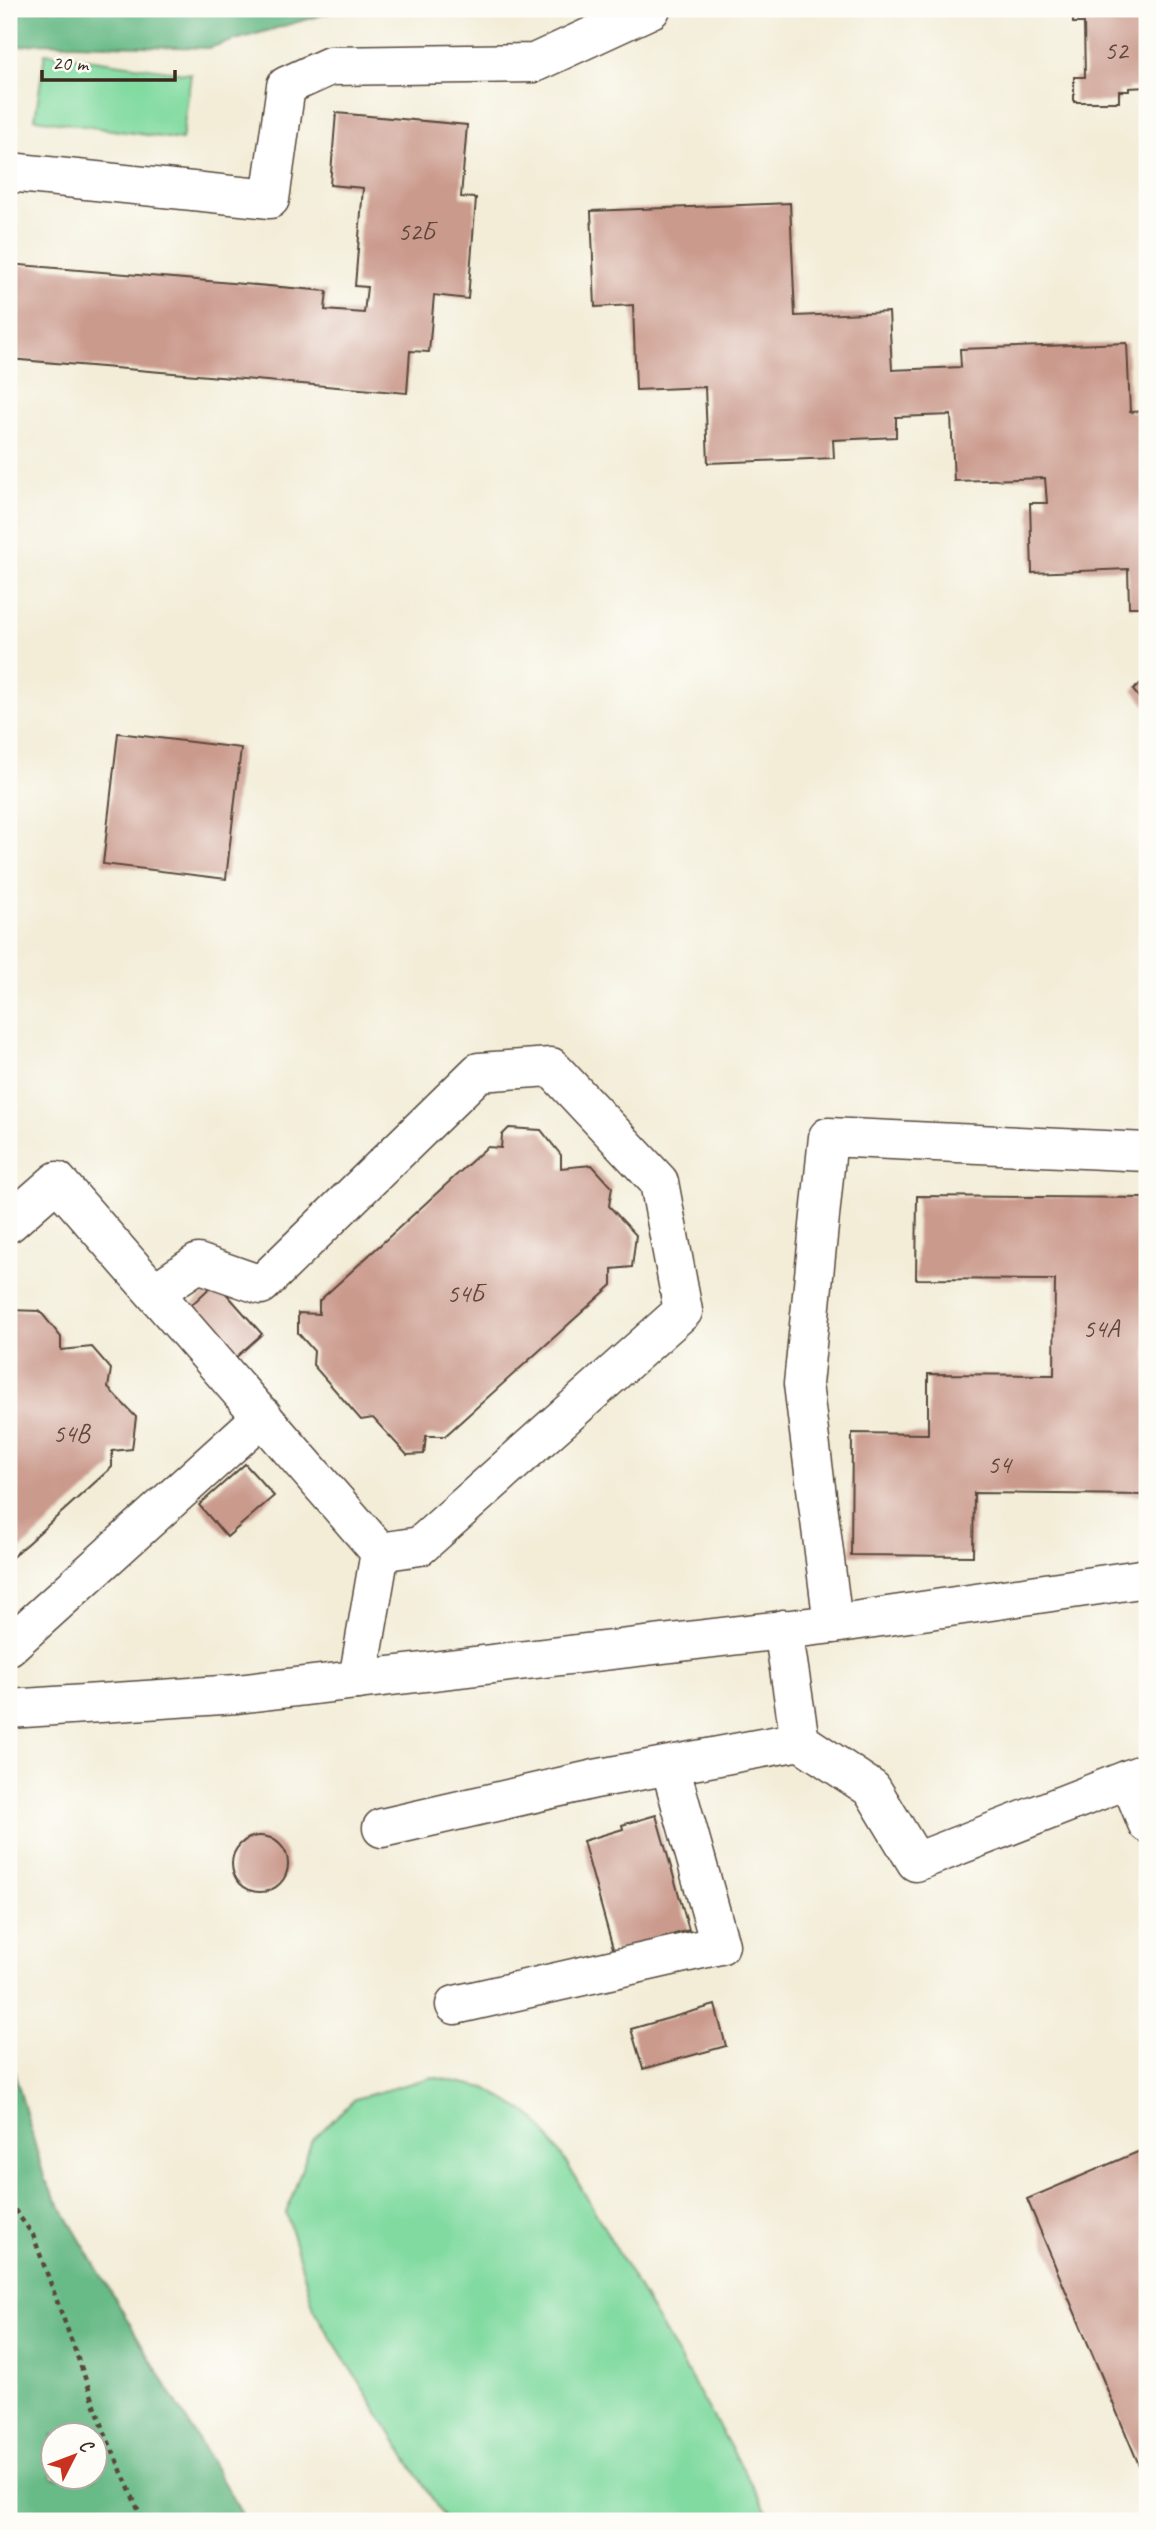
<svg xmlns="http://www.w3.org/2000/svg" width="1156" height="2530" font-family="Caveat,sans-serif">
<rect width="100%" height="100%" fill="#fdfcf7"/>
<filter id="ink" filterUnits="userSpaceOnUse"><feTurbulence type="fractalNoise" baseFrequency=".0143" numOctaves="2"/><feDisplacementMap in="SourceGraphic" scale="14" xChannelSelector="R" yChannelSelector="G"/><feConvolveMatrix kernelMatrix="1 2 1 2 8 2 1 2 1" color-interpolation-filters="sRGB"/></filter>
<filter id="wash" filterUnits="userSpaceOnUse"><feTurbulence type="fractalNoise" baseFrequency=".00686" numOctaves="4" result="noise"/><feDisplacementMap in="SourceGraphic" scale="28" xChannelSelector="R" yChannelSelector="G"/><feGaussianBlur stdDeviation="1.57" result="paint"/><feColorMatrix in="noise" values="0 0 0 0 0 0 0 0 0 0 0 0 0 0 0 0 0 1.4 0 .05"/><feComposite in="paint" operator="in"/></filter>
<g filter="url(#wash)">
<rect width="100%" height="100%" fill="#f3edd8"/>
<g fill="#81daa0" stroke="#5e825f" stroke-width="2">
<polygon points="45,53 191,74 182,140 35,119"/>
<polygon points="433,2077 486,2088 535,2118 568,2165 773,2521 446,2521 315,2312 286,2213 312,2140 355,2099"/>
</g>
<g fill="#68ba86" stroke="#527252" stroke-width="2" fill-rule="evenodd">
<polygon points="9,9 342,9 208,48 40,43 9,48"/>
<path d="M 9,2053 L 45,2180 L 246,2521 L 9,2521 ZM 52,2436 L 94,2436 L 94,2478 L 52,2478 Z"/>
</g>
<g id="blocks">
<g fill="#ca9a8c">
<polygon points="1073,9 1147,9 1147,87 1129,88 1129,91 1119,91 1119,102 1074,102 1074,77 1085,77 1084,23 1073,23"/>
<polygon points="336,113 467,125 461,197 476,198 468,299 434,295 429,352 410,351 407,393 9,359 9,264 327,291 325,310 364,313 367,287 355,286 363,188 330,185"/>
<polygon points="790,203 795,316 889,312 892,370 961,367 960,349 1127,343 1130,412 1147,411 1147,607 1129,607 1128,569 1032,573 1030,503 1047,503 1045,478 954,481 951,415 896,417 896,437 833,440 834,458 708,463 705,387 636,390 633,305 595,307 591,211"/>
<polygon points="1147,678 1147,707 1133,690"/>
<polygon points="118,733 241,748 226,879 103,864"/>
<polygon points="509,1128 541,1130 561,1155 561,1168 592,1165 612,1187 609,1206 636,1235 632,1267 612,1269 612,1285 445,1436 426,1436 424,1454 407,1455 373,1418 361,1420 313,1365 314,1351 298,1333 298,1313 319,1314 319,1301 487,1147 501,1148 502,1135"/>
<polygon points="917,1196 1147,1198 1147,1495 974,1493 973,1556 851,1555 852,1433 928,1434 928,1374 1054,1375 1055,1280 916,1279"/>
<polygon points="216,1282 262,1334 234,1359 188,1308"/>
<polygon points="9,1310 40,1311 61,1337 61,1350 92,1347 111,1369 108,1388 136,1417 132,1449 112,1451 112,1467 9,1560"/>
<polygon points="245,1464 274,1496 227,1537 199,1505"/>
<polygon points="656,1815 689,1930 614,1952 583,1841 623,1829 622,1825"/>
<circle cx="260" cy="1864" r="28"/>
<polygon points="715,2005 726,2046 643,2069 631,2029"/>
<polygon points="1147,2148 1147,2484 1027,2199"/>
</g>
</g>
</g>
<g filter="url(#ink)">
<use href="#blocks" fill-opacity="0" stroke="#57473a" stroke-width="2"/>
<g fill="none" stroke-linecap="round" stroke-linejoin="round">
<defs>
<g id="minor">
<polyline points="9,172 270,199 286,86 330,66 534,63 651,9"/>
<polyline points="9,1223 57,1181 380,1552 358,1680"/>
<polyline points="155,1292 198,1263 261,1285 479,1072 551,1067 659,1182 683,1311 420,1546 380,1552"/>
<polyline points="833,1624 803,1384 828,1137 1147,1152"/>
<polyline points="783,1629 800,1741"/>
<polyline points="9,1646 263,1416"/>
<polyline points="9,1709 237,1694 833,1624 1147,1578"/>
<polyline points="1129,1779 1147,1823"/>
<polyline points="382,1828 595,1779 800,1741 872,1789 916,1862 1147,1772"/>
<polyline points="455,2005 720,1945 670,1766"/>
</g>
</defs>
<use href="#minor" stroke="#57473a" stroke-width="41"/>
<polyline stroke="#57473a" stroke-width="4.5" stroke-dasharray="5 5" stroke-linecap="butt" points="9,2202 33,2235 107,2438 143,2521"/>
<use href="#minor" stroke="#fff" stroke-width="38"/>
</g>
</g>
<g text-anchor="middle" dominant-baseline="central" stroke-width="7" stroke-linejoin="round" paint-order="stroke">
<g font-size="26" fill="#5f463a">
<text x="1116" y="50">52</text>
<text x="416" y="231">52Б</text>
<text x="465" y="1293">54Б</text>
<text x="1101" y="1328">54А</text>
<text x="71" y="1433">54В</text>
<text x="999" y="1464">54</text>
</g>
</g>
<rect width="1156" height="2530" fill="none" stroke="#fdfcf7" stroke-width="35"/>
<g transform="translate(74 2456) rotate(48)"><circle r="33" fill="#fdfcf7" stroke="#afa8a0" stroke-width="2"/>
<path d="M0-5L12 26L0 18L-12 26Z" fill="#c8321e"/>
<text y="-10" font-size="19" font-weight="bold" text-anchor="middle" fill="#3b2a1e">С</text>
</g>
<path d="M42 70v10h133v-10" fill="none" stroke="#3b2a1e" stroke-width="3.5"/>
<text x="52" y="70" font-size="21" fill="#3b2a1e" stroke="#fdfcf7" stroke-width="5" paint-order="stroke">20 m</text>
</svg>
